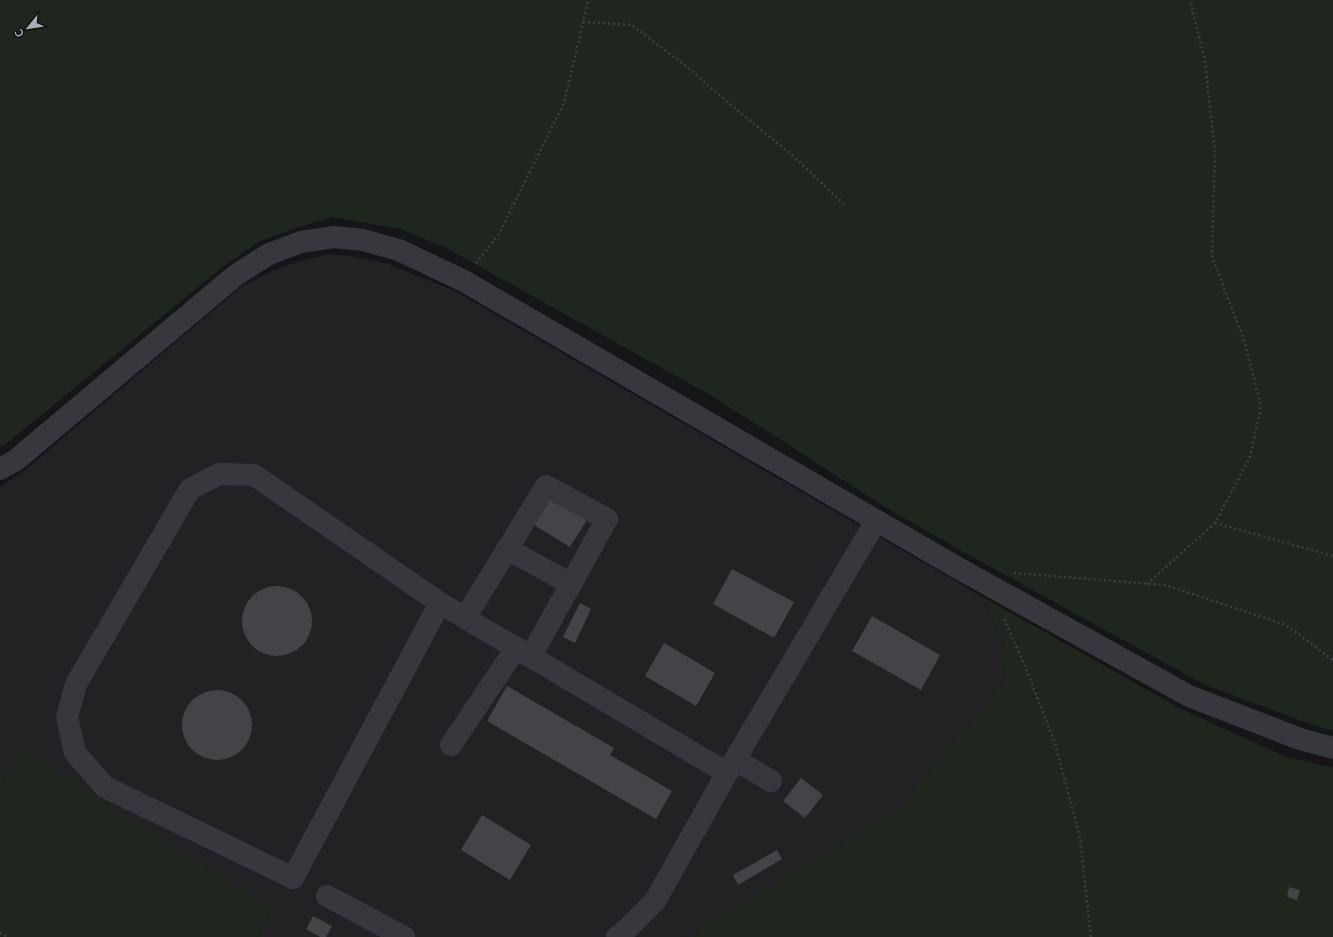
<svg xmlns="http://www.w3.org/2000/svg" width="1333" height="937" font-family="Lato,sans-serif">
<rect width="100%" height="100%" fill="#161618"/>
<polygon fill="#222225" points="329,254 352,256 388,264 455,291 981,596 1007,650 1004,682 900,807 687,937 257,937 272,909 22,749 0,789 0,487 24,471 242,286 272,271 304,260"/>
<g fill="#1e261e">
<polygon points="0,0 1333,0 1333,731 1307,723 1205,685 967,554 885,507 712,396 446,248 401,229 333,217 298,227 260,241 225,265 6,444 0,447"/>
<polygon points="981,596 1181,709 1284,756 1333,768 1333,937 687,937 900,807 1004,682 1007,650"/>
<polygon points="22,748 272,909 257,937 0,937 0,789"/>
</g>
<g fill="#424448">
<polygon points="550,498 587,520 570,547 534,525"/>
<polygon points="732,569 794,602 774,638 713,604"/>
<circle cx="277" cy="621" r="35"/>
<polygon points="580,603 591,609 575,643 563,637"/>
<polygon points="872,616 940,655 921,690 852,651"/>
<polygon points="664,643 715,673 696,706 645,676"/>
<polygon points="507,686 614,748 610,755 672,791 656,819 487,721"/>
<circle cx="217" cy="725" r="35"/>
<polygon points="801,778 823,795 805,818 783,801"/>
<polygon points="482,815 531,845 510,880 461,850"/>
<polygon points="777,850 782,859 738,885 733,875"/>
<polygon points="1289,887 1300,890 1297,900 1287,897"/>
<polygon points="313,916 332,926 326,937 320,937 306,929"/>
</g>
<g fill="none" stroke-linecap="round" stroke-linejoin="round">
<g stroke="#3d3f44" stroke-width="2.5" stroke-dasharray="2 3" stroke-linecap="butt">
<polyline points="583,22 632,25 686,66 737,110 792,155 846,206"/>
<polyline points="476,263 499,234 564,103 587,5 589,0"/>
<polyline points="1215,523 1333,556"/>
<polyline points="1014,573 1165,585 1286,625 1333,660"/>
<polyline points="1147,584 1215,523 1250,457 1261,406 1244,340 1212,257 1215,152 1205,61 1190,0"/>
<polyline points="1004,619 1023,661 1055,743 1080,838 1091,937"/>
<polyline points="0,933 8,937"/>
</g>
<g stroke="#37383d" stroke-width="22">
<polyline points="0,469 16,460 236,275 269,254 301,242 334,237 363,240 399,250 464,281 958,568 1189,696 1300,739 1333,748"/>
<polyline points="507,549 571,584"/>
<polyline points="440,603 293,878 105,787 75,753 67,717 76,684 190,489 219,474 254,475 440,603 727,773"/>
<polyline points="465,618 546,486 607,519 531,656"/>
<polyline points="451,745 516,648"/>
<polyline points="736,760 771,781"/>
<polyline points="327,896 404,937"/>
<polyline points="617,937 625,931 655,901 727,773 876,521"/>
</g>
</g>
<g transform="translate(28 28) rotate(240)" stroke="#111113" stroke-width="3" paint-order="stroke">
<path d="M0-3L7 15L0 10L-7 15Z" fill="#a8aeb8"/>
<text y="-6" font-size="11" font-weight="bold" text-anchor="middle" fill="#a8aeb8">С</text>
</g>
</svg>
